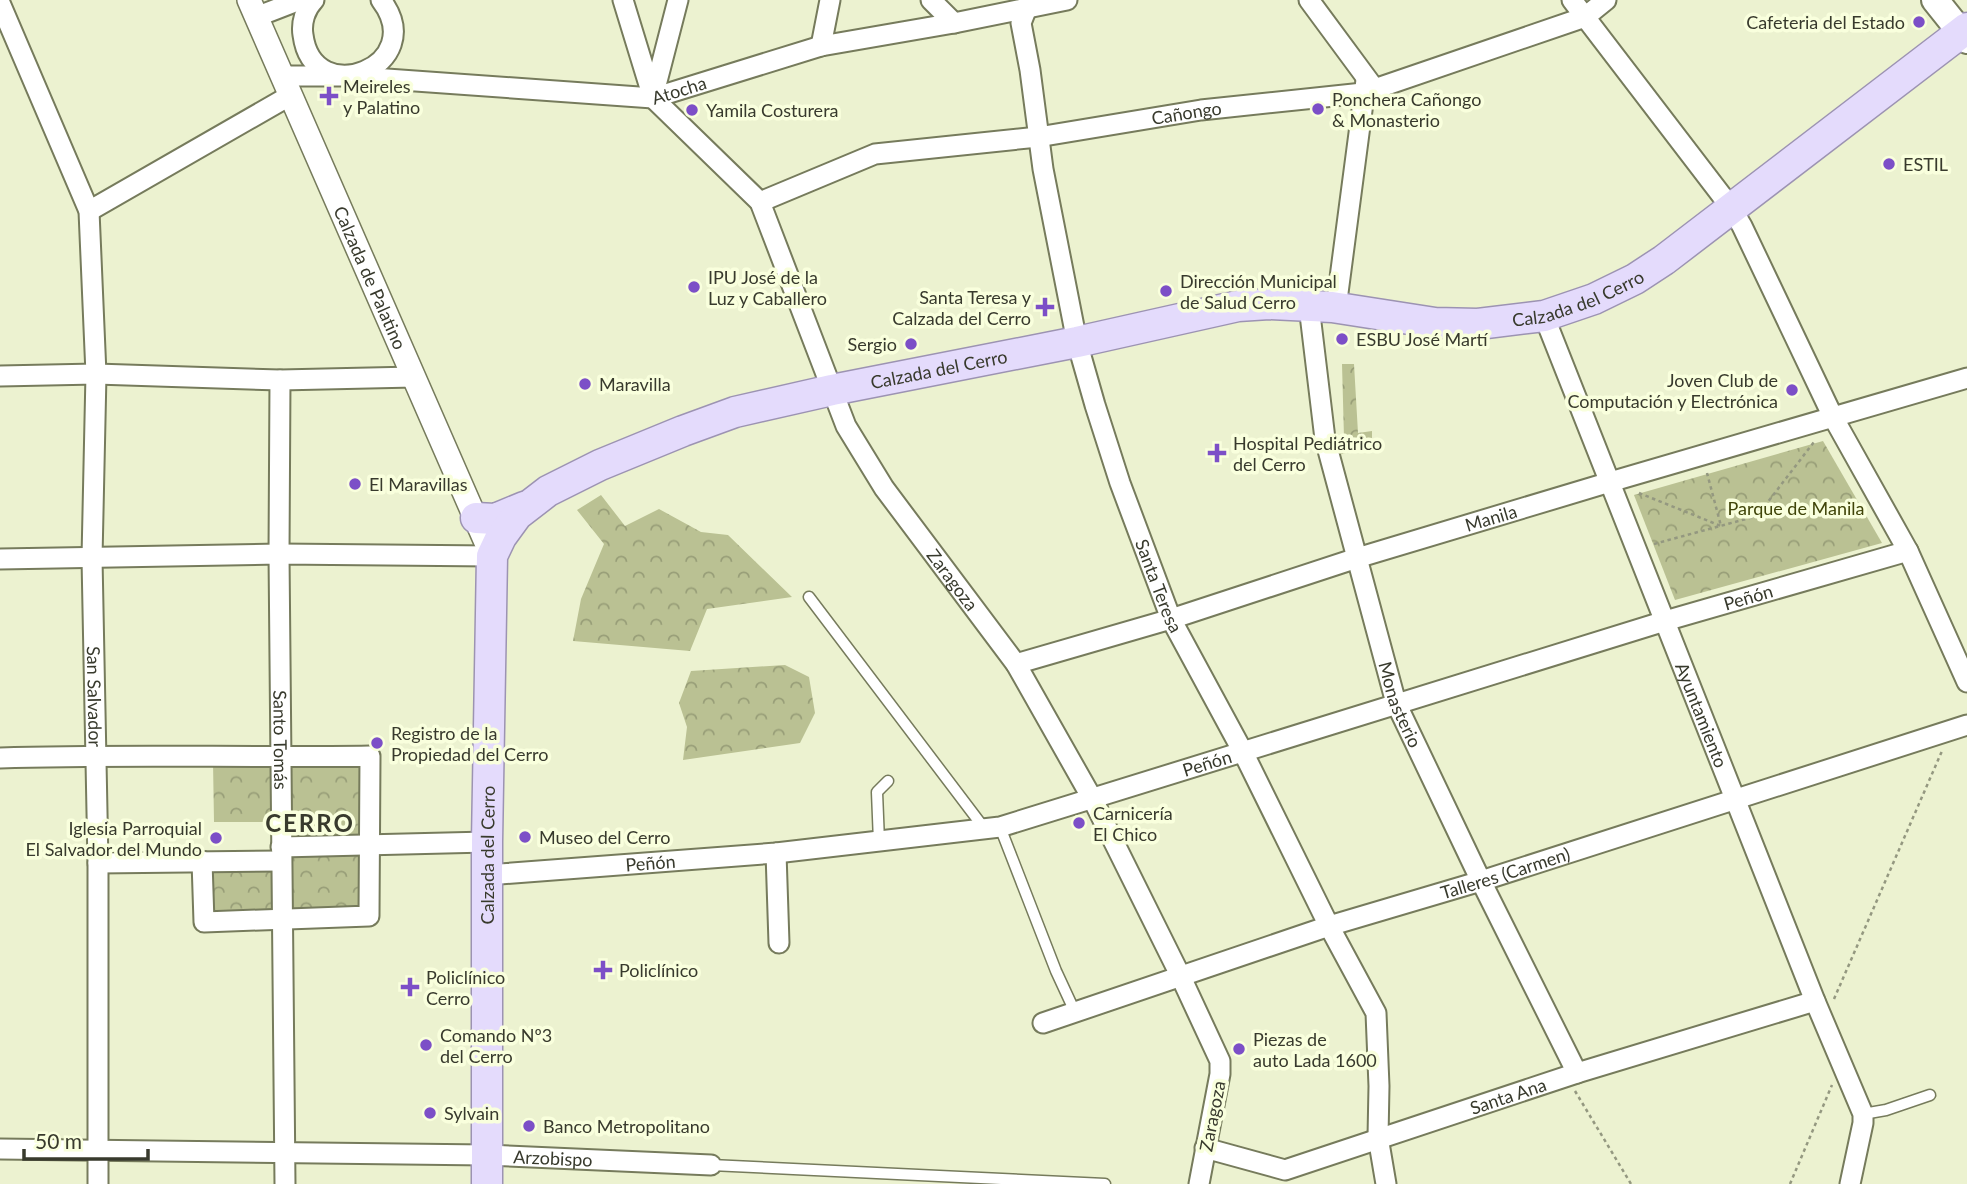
<svg xmlns="http://www.w3.org/2000/svg" width="1967" height="1184" font-family="Lato,sans-serif">
<defs>
<pattern id="forest-crowns" width="20" height="18" patternUnits="userSpaceOnUse" patternTransform="scale(1.75)"><rect width="20" height="18" fill="#bac193"/><path d="M2 6a3 3 0 1 1 6 0M12 15a3 3 0 1 1 6 0" fill="none" stroke="#989e78"/></pattern>
</defs>
<rect width="100%" height="100%" fill="#ecf2d0"/>
<g fill="url(#forest-crowns)">
<polygon points="1342,364 1354,364 1358,433 1372,431 1372,446 1335,456 1331,440 1344,438"/>
<polygon points="1823,441 1882,543 1675,600 1634,495"/>
<polygon points="601,495 625,526 659,509 701,532 728,535 792,597 707,609 690,651 573,641 581,599 604,544 577,510"/>
<polygon points="785,665 809,677 815,713 800,743 683,760 687,727 679,703 691,671"/>
<polygon points="367,760 365,912 208,917 207,867 277,866 277,822 214,822 213,762"/>
</g>
<g fill="none" stroke-linecap="round" stroke-linejoin="round">
<defs>
<g id="service">
<polyline points="809,597 984,828"/>
<polyline points="1000,827 1056,971 1075,1012"/>
<polyline points="879,842 877,792 888,781"/>
<polyline points="1863,1114 1886,1110 1930,1095"/>
<polyline points="711,1165 1105,1184"/>
</g>
<g id="minor">
<path d="M 314,0 C 305,9 301,23 303,35 C 313,112 431,66 381,0"/>
<path id="s1" d="M 623,0 L 653,98 L 760,202 L 846,426 L 884,488 L 1016,664 L 1093,800 L 1180,975 L 1220,1061 L 1220,1074 L 1199,1184"/>
<polyline points="931,0 954,23"/>
<path id="s2" d="M 1030,0 L 1021,23 L 1030,70 L 1043,169 L 1077,342 L 1095,405 L 1120,483 L 1171,619 L 1243,752 L 1329,926 L 1376,1013 L 1379,1086 L 1378,1137 L 1386,1184"/>
<polyline points="1309,0 1374,88"/>
<polyline points="1572,0 1732,209 1742,226 1833,417 1908,551 1967,682"/>
<path id="s3" d="M 0,3 L 89,211 L 96,374 L 92,558 L 98,863 L 98,1184"/>
<polyline points="256,17 300,0"/>
<polyline points="821,46 830,0"/>
<path id="s4" d="M 282,76 L 345,76 L 653,98 L 821,46 L 954,23 L 1067,0"/>
<polyline points="653,97 678,0"/>
<path id="s5" d="M 760,202 L 875,154 L 1038,137 L 1201,110 L 1363,93 L 1585,17 L 1606,0"/>
<polyline points="89,211 291,95"/>
<path id="s6" d="M 1309,306 L 1325,439 L 1396,703 L 1481,881 L 1577,1073"/>
<polyline points="1336,308 1366,80"/>
<path id="s7" d="M 1544,316 L 1815,1001 L 1863,1114 L 1863,1123 L 1850,1184"/>
<polyline points="0,376 96,374 280,380 414,377"/>
<path id="s8" d="M 280,380 L 279,554 L 285,1184"/>
<polyline points="0,559 279,554 492,556"/>
<path id="s9" d="M 1016,664 L 1171,619 L 1357,558 L 1610,482 L 1967,378"/>
<path d="M 0,758 C 124,754 247,758 370,756 L 369,916 L 204,922 L 202,861"/>
<polyline points="281,847 487,842"/>
<polyline points="776,853 779,943"/>
<polyline points="98,863 281,861"/>
<path id="s10" d="M 487,875 L 776,853 L 1000,827 L 1665,621 L 1908,551"/>
<path id="s11" d="M 1043,1023 L 1329,926 L 1481,881 L 1967,725"/>
<path id="s12" d="M 1205,1148 L 1285,1170 L 1577,1073 L 1815,1001"/>
<path id="s13" d="M 0,1149 L 487,1155 L 711,1165"/>
</g>
<g id="tertiary">
<path id="s14" d="M 249,0 L 492,556"/>
</g>
<polyline id="secondary" points="1935,0 1967,40"/>
<g id="primary">
<polyline points="476,518 495,519 524,507"/>
<path id="s15" d="M 487,1184 L 487,842 L 492,556 L 501,537 L 517,515 L 548,491 L 600,465 L 683,431 L 735,412 L 832,390 L 1077,342 L 1238,306 L 1269,304 L 1332,307 L 1435,323 L 1478,324 L 1544,316 L 1594,299 L 1635,279 L 1664,260 L 1967,28"/>
</g>
</defs>
<use href="#service" stroke="#767b5c" stroke-width="13"/>
<use href="#minor" stroke="#767b5c" stroke-width="23"/>
<use href="#tertiary" stroke="#767b5c" stroke-width="26"/>
<use href="#secondary" stroke="#767b5c" stroke-width="30"/>
<use href="#primary" stroke="#9c93b2" stroke-width="33"/>
<g stroke="#949880" stroke-width="2.5" stroke-dasharray="3.5 3.5" stroke-linecap="butt">
<polyline points="1639,493 1721,526 1707,473"/>
<polyline points="1654,544 1757,516 1814,442"/>
<polyline points="1834,999 1942,751"/>
<polyline points="1575,1091 1631,1184"/>
<polyline points="1790,1184 1832,1085"/>
</g>
<use href="#service" stroke="#fff" stroke-width="10"/>
<use href="#minor" stroke="#fff" stroke-width="19"/>
<use href="#tertiary" stroke="#fff" stroke-width="23"/>
<use href="#secondary" stroke="#fff" stroke-width="26"/>
<use href="#primary" stroke="#e4dbfc" stroke-width="30"/>
</g>
<g fill="#7c4fc7" stroke="#f9ffdd" stroke-width="2.5">
<circle cx="1919" cy="22" r="7"/>
<path d="M325.5 85.5h7v7h7v7h-7v7h-7v-7h-7v-7h7z"/>
<circle cx="1318" cy="109" r="7"/>
<circle cx="692" cy="110" r="7"/>
<circle cx="1889" cy="164" r="7"/>
<circle cx="694" cy="287" r="7"/>
<circle cx="1166" cy="291" r="7"/>
<path d="M1041.5 296.5h7v7h7v7h-7v7h-7v-7h-7v-7h7z"/>
<circle cx="1342" cy="339" r="7"/>
<circle cx="911" cy="344" r="7"/>
<circle cx="585" cy="384" r="7"/>
<circle cx="1792" cy="390" r="7"/>
<path d="M1213.5 442.5h7v7h7v7h-7v7h-7v-7h-7v-7h7z"/>
<circle cx="355" cy="484" r="7"/>
<circle cx="377" cy="743" r="7"/>
<circle cx="1079" cy="823" r="7"/>
<circle cx="525" cy="837" r="7"/>
<circle cx="216" cy="838" r="7"/>
<path d="M599.5 959.5h7v7h7v7h-7v7h-7v-7h-7v-7h7z"/>
<path d="M406.5 976.5h7v7h7v7h-7v7h-7v-7h-7v-7h7z"/>
<circle cx="426" cy="1045" r="7"/>
<circle cx="1239" cy="1049" r="7"/>
<circle cx="430" cy="1113" r="7"/>
<circle cx="529" cy="1126" r="7"/>
</g>
<g text-anchor="middle" dominant-baseline="central" stroke-width="7" stroke-linejoin="round" paint-order="stroke">
<g font-size="18" fill="#383a2d" stroke="#f9ffdd" text-anchor="start">
<text x="1905" y="22" text-anchor="end">Cafeteria del Estado</text>
<text x="343" y="86">Meireles<tspan x="343" dy="21">y Palatino</tspan></text>
<text x="1332" y="99">Ponchera Cañongo<tspan x="1332" dy="21">&amp; Monasterio</tspan></text>
<text x="706" y="110">Yamila Costurera</text>
<text x="1903" y="164">ESTIL</text>
<text x="708" y="277">IPU José de la<tspan x="708" dy="21">Luz y Caballero</tspan></text>
<text x="1180" y="281">Dirección Municipal<tspan x="1180" dy="21">de Salud Cerro</tspan></text>
<text x="1031" y="297" text-anchor="end">Santa Teresa y<tspan x="1031" dy="21">Calzada del Cerro</tspan></text>
<text x="1356" y="339">ESBU José Martí</text>
<text x="897" y="344" text-anchor="end">Sergio</text>
<text x="1778" y="380" text-anchor="end">Joven Club de<tspan x="1778" dy="21">Computación y Electrónica</tspan></text>
<text x="599" y="384">Maravilla</text>
<text x="1233" y="443">Hospital Pediátrico<tspan x="1233" dy="21">del Cerro</tspan></text>
<text x="369" y="484">El Maravillas</text>
<text x="391" y="733">Registro de la<tspan x="391" dy="21">Propiedad del Cerro</tspan></text>
<text x="1093" y="813">Carnicería<tspan x="1093" dy="21">El Chico</tspan></text>
<text x="202" y="828" text-anchor="end">Iglesia Parroquial<tspan x="202" dy="21">El Salvador del Mundo</tspan></text>
<text x="539" y="837">Museo del Cerro</text>
<text x="619" y="970">Policlínico</text>
<text x="426" y="977">Policlínico<tspan x="426" dy="21">Cerro</tspan></text>
<text x="440" y="1035">Comando Nº3<tspan x="440" dy="21">del Cerro</tspan></text>
<text x="1253" y="1039">Piezas de<tspan x="1253" dy="21">auto Lada 1600</tspan></text>
<text x="444" y="1113">Sylvain</text>
<text x="543" y="1126">Banco Metropolitano</text>
</g>
<g font-size="18" fill="#383a2d" stroke="#f9ffdd">
<text stroke="none"><textPath href="#s4" startOffset="399">Atocha</textPath></text>
<text stroke="none"><textPath href="#s5" startOffset="439">Cañongo</textPath></text>
<text stroke="none"><textPath href="#s14" startOffset="303">Calzada de Palatino</textPath></text>
<text stroke="none"><textPath href="#s15" startOffset="1778">Calzada del Cerro</textPath></text>
<text stroke="none"><textPath href="#s15" startOffset="1127">Calzada del Cerro</textPath></text>
<text stroke="none"><textPath href="#s9" startOffset="497">Manila</textPath></text>
<text stroke="none"><textPath href="#s1" startOffset="679">Zaragoza</textPath></text>
<text stroke="none"><textPath href="#s2" startOffset="606">Santa Teresa</textPath></text>
<text stroke="none"><textPath href="#s10" startOffset="1298">Peñón</textPath></text>
<text stroke="none"><textPath href="#s3" startOffset="712">San Salvador</textPath></text>
<text stroke="none"><textPath href="#s6" startOffset="410">Monasterio</textPath></text>
<text stroke="none"><textPath href="#s7" startOffset="429">Ayuntamiento</textPath></text>
<text stroke="none"><textPath href="#s8" startOffset="360">Santo Tomás</textPath></text>
<text stroke="none"><textPath href="#s10" startOffset="732">Peñón</textPath></text>
<text stroke="none"><textPath href="#s15" startOffset="329">Calzada del Cerro</textPath></text>
<text stroke="none"><textPath href="#s10" startOffset="164">Peñón</textPath></text>
<text stroke="none"><textPath href="#s11" startOffset="486">Talleres (Carmen)</textPath></text>
<text stroke="none"><textPath href="#s12" startOffset="318">Santa Ana</textPath></text>
<text transform="translate(1212 1116) rotate(-79)">Zaragoza</text>
<text stroke="none"><textPath href="#s13" startOffset="553">Arzobispo</textPath></text>
</g>
<g font-size="18" fill="#404509" stroke="#f9ffdd">
<text x="1796" y="508">Parque de Manila</text>
</g>
<g font-size="24" font-weight="bold" letter-spacing="2" fill="#383a2d" stroke="#f9ffdd">
<text x="310" y="822">CERRO</text>
</g>
</g>
<path d="M24 1149v10h124v-10" fill="none" stroke="#383a2d" stroke-width="3.5"/>
<text x="35" y="1149" font-size="21" fill="#383a2d" stroke="#f9ffdd" stroke-width="5" paint-order="stroke">50 m</text>
</svg>
